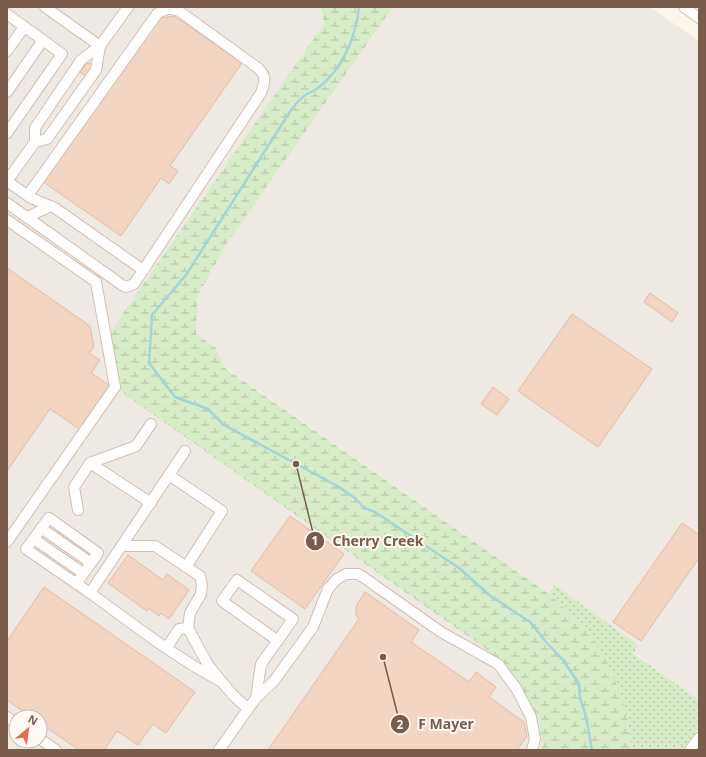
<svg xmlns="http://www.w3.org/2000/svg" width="706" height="757" font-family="'Noto Sans',sans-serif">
<defs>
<pattern id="grass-dots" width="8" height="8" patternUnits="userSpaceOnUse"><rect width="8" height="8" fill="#d8ecc9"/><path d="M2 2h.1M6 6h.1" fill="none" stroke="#b4c2a5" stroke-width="1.8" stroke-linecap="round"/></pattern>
<pattern id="wetland-marsh" width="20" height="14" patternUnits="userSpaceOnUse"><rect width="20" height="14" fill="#d8ecc9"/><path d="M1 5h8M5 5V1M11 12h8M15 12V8" fill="none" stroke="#b4c2a5"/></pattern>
</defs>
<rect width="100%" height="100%" fill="#fdf6ec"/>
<g fill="#efe9e4" fill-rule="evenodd">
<path d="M 7,7 L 321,7 L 324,24 L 288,77 L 121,392 L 486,649 L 504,666 L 524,690 L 537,718 L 542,750 L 7,750 ZM 16,717 L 40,717 L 40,741 L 16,741 Z"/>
<polygon points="393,7 650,7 699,41 699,700 633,652 638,645 556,586 549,594 225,367 216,348 196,334 198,295 228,242"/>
</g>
<polygon fill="url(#grass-dots)" points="555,585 638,645 633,653 699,700 699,728 683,750 631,750 628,719 584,625 549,594"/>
<path fill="url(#wetland-marsh)" d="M 321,7 L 393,7 L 228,242 L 198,295 L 196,334 L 216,348 L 225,368 L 549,594 L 584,625 L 603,653 L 617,685 L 628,719 L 631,750 L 542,750 C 541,719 526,688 504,666 C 499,660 492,654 486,649 L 121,392 L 108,335 L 324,24 Z"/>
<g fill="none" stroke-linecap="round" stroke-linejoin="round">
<path stroke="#a5d3da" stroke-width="2.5" d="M 359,7 C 356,37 342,70 318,88 C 314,91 310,92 307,94 C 300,98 296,104 291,110 L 186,275 L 152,315 L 149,363 L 175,397 L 208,409 L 224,425 L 339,487 L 355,498 L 364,508 L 375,512 L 459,568 L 489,595 L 530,622 L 546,642 L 563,660 L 579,684 L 580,698 L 586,716 L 592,750"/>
</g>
<g fill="#f3d5c3" stroke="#e6bba3">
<polygon points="174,16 242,63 170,166 178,171 169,184 161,178 121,236 42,181 156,19"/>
<polygon points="87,62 94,66 87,77 80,72"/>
<polygon points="7,268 90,326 94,347 89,353 100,360 91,373 112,387 82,431 50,409 7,471"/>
<polygon points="650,293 678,313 672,322 644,302"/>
<polygon points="572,314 652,369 598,447 518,391"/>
<polygon points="493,387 509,399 497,415 481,404"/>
<polygon points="290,516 344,554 305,609 251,571"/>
<polygon points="682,523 699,535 699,558 641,641 613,622"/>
<polygon points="128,555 163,580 167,574 189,590 169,619 161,613 159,616 148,608 147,611 108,583"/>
<polygon points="44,587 195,692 166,733 153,724 138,745 117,731 104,750 79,750 40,723 40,717 31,717 7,700 7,641"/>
<polygon points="365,592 419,630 411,642 469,682 476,672 496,687 489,697 524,722 527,736 517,750 268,750 359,619 356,615 356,606"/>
</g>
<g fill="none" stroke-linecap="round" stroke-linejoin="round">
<defs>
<g id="minor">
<polyline points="45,7 100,46 128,7"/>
<polyline points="684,7 699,18"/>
<polyline points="7,14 62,54 7,133"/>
<polyline points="7,51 24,27"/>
<polyline points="7,92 43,40"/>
<polyline points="35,142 47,139 96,70 100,46"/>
<polyline points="7,181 35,142 35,128 81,60 100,46"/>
<polyline points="7,181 31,198 55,208 143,270"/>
<path d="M 7,203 L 122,285 L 126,287 L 134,284 L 261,93 C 265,82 267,77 258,68 L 179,11 C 170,7 165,9 157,14 L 28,195"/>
<polyline points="27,217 51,206"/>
<polyline points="7,220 96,282 115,387 7,542"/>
<path d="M 185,451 L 90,593 C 133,624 176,658 222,682"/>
<polyline points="90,463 151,503"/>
<polyline points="169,475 222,511 186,567"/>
<polyline points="78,510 74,487 90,463 136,446 151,424"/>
<polyline points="41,528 91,563"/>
<polyline points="34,539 83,573"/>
<polyline points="122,546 155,546 200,576 202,585 201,594 190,613 188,628 208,665 232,694 248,709"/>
<polyline points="76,584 98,553 49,518 26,549 90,593"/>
<polyline points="167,647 179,629 188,628"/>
<polyline points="256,698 261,664 293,619 237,580 222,601 278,641"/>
<polyline points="7,717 16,723"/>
<polyline points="40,739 56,750"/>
<polyline points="219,750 256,698 274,681 313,627 328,589 337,579 346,574 358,574 363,577 441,632 498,664 516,688 531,717 535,739 532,750"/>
<polyline points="690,750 699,738"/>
</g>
</defs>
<use href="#minor" stroke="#d1beb0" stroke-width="12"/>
<use href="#minor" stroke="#fff" stroke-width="10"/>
</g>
<path fill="none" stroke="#7a5c4d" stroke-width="1.5" d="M296 464L315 541M383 657L400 724"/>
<g fill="#7a5c4d" stroke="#fffaf3" stroke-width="1.5">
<circle cx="296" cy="464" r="4"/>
<circle cx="383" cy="657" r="4"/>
<circle cx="315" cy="541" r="10"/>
<circle cx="400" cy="724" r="10"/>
</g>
<g font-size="12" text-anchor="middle" font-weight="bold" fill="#fff">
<text x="315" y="545">1</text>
<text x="400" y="729">2</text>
</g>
<g font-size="14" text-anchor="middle" font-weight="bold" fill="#7a5c4d" stroke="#fffaf3" stroke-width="4" stroke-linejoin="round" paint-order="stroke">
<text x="378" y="546">Cherry Creek</text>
<text x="446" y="729">F Mayer</text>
</g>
<rect width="706" height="757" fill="none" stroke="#7a5c4d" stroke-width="16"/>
<g transform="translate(28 729) rotate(29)"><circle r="19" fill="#fffaf3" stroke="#cabbb1"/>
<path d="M0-3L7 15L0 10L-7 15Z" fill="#e76f51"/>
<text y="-6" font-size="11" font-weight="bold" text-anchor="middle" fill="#7a5c4d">N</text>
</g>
</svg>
